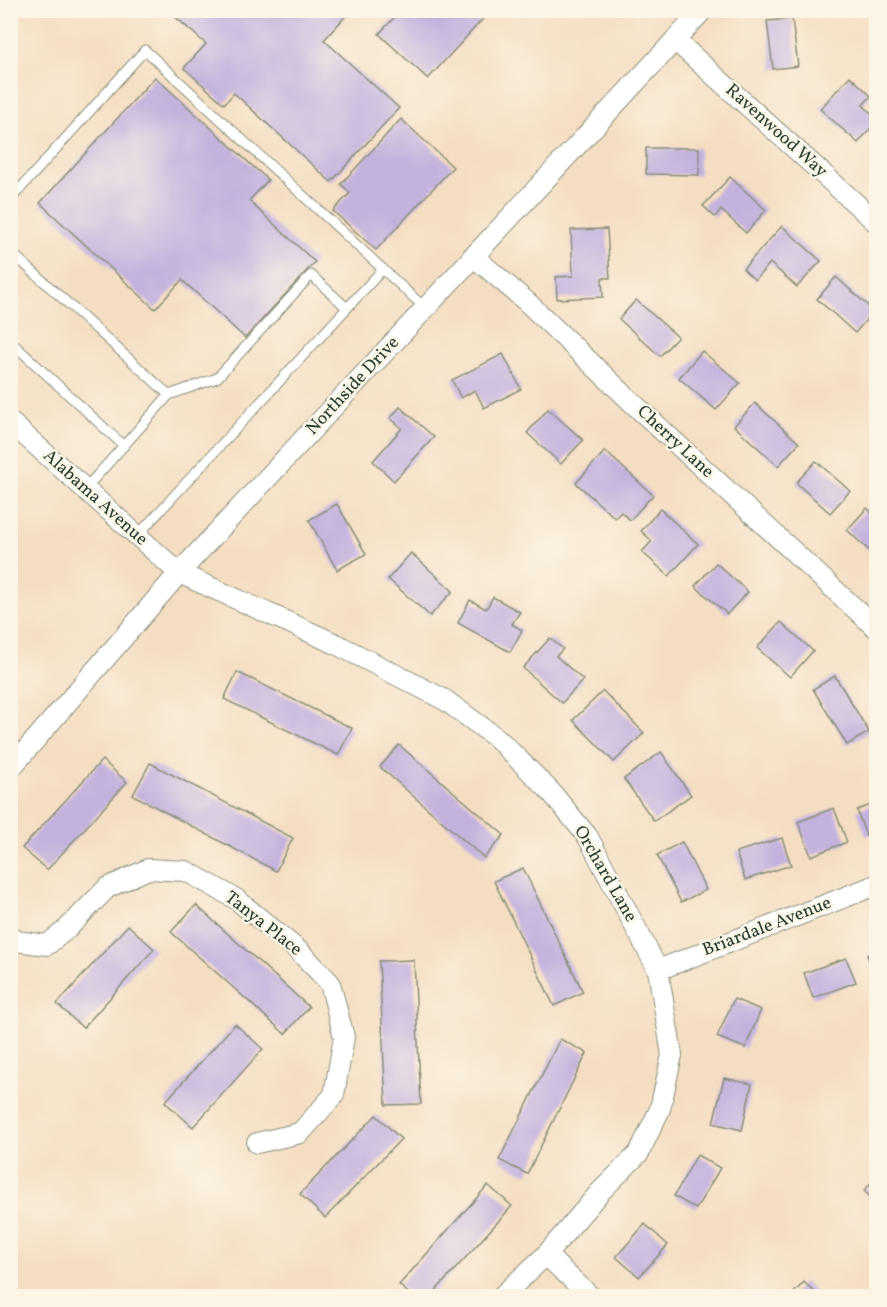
<svg xmlns="http://www.w3.org/2000/svg" width="887" height="1307" font-family="Vollkorn,serif">
<rect width="100%" height="100%" fill="#fcf5e5"/>
<filter id="ink" filterUnits="userSpaceOnUse"><feTurbulence type="fractalNoise" baseFrequency=".0167" numOctaves="2"/><feDisplacementMap in="SourceGraphic" scale="12" xChannelSelector="R" yChannelSelector="G"/><feConvolveMatrix kernelMatrix="1 2 1 2 8 2 1 2 1" color-interpolation-filters="sRGB"/></filter>
<filter id="wash" filterUnits="userSpaceOnUse"><feTurbulence type="fractalNoise" baseFrequency=".008" numOctaves="4" result="noise"/><feDisplacementMap in="SourceGraphic" scale="24" xChannelSelector="R" yChannelSelector="G"/><feGaussianBlur stdDeviation="1.35" result="paint"/><feColorMatrix in="noise" values="0 0 0 0 0 0 0 0 0 0 0 0 0 0 0 0 0 1.4 0 .05"/><feComposite in="paint" operator="in"/></filter>
<g filter="url(#wash)">
<rect width="100%" height="100%" fill="#f4dec1"/>
<g id="blocks">
<g fill="#c3b2de">
<polygon points="173,10 351,10 324,40 399,108 331,182 234,93 224,104 184,68 206,44 171,13"/>
<polygon points="401,10 491,10 428,79 379,34"/>
<polygon points="792,19 798,66 773,69 767,21"/>
<polygon points="850,76 871,96 863,105 876,118 876,122 858,143 820,109"/>
<polygon points="155,77 268,180 249,201 315,262 245,338 182,280 155,309 40,203"/>
<polygon points="401,119 453,167 376,250 333,211 350,193 341,184"/>
<polygon points="646,148 699,148 699,175 646,174"/>
<polygon points="730,177 766,210 746,233 721,210 715,217 703,206"/>
<polygon points="782,226 821,261 797,287 770,263 755,280 743,269"/>
<polygon points="607,229 610,278 602,278 603,297 557,299 556,277 573,276 571,230"/>
<polygon points="836,277 874,311 855,333 817,299"/>
<polygon points="636,300 678,337 660,356 619,319"/>
<polygon points="702,351 740,383 716,410 679,378"/>
<polygon points="503,354 521,389 484,408 475,390 461,398 452,380"/>
<polygon points="755,403 799,443 778,466 734,426"/>
<polygon points="400,407 434,437 394,481 373,461 402,428 390,418"/>
<polygon points="548,409 583,440 561,464 527,433"/>
<polygon points="605,451 653,495 630,520 621,512 615,518 576,483"/>
<polygon points="816,461 850,491 830,513 796,483"/>
<polygon points="337,504 366,554 337,570 309,520"/>
<polygon points="867,508 876,517 876,557 847,530"/>
<polygon points="660,509 698,544 669,576 642,552 652,541 641,531"/>
<polygon points="411,553 453,591 430,616 388,579"/>
<polygon points="716,563 748,592 727,614 695,586"/>
<polygon points="493,597 520,612 512,624 522,630 510,652 458,623 470,600 486,609"/>
<polygon points="781,622 813,651 790,677 757,648"/>
<polygon points="550,638 563,649 556,656 583,680 562,703 523,668"/>
<polygon points="237,672 352,728 338,755 224,699"/>
<polygon points="835,676 869,732 847,745 813,689"/>
<polygon points="603,691 644,733 614,762 573,720"/>
<polygon points="399,745 504,835 484,858 380,767"/>
<polygon points="661,752 691,795 654,821 624,779"/>
<polygon points="102,760 127,782 47,870 22,848"/>
<polygon points="150,763 293,838 276,871 133,795"/>
<polygon points="876,803 876,833 866,836 857,810"/>
<polygon points="834,808 847,842 811,856 798,822"/>
<polygon points="782,838 791,865 745,880 736,852"/>
<polygon points="682,842 706,890 681,902 657,855"/>
<polygon points="523,868 583,992 554,1006 494,881"/>
<polygon points="196,905 309,1007 285,1034 171,932"/>
<polygon points="128,925 154,949 83,1028 57,1004"/>
<polygon points="876,950 876,974 867,955"/>
<polygon points="846,958 856,982 813,998 804,973"/>
<polygon points="414,960 421,1104 386,1105 379,961"/>
<polygon points="734,999 761,1010 745,1048 717,1037"/>
<polygon points="235,1024 263,1049 193,1127 165,1102"/>
<polygon points="560,1039 587,1053 527,1174 499,1160"/>
<polygon points="724,1078 752,1084 742,1130 713,1123"/>
<polygon points="376,1115 401,1139 325,1218 300,1194"/>
<polygon points="697,1155 720,1168 696,1209 674,1196"/>
<polygon points="876,1177 876,1202 864,1191"/>
<polygon points="488,1185 512,1206 431,1296 412,1296 399,1285"/>
<polygon points="645,1224 668,1245 639,1277 616,1257"/>
<polygon points="804,1282 818,1295 817,1296 791,1296"/>
</g>
</g>
</g>
<g filter="url(#ink)">
<use href="#blocks" fill-opacity="0" stroke="#8a8e7a" stroke-width="1.5"/>
<g fill="none" stroke-linecap="round" stroke-linejoin="round">
<defs>
<g id="lane">
<polyline points="10,200 145,50 425,308"/>
<polyline points="10,251 169,395"/>
<polyline points="10,341 124,446"/>
<polyline points="85,489 169,395 217,378 311,275 347,308"/>
<polyline points="137,536 383,269"/>
</g>
<g id="street">
<polyline points="675,40 876,222"/>
<polyline points="473,256 527,302 639,409 876,628"/>
<polyline points="10,422 179,573 336,644 445,700 498,739 551,792 588,837 658,970 672,1055 660,1109 639,1153 600,1192 546,1255 502,1296"/>
<polyline points="10,769 179,573 703,10"/>
<polyline points="10,936 16,941 47,945 68,928 107,888 148,869 186,871 236,899 300,952 330,983 344,1037 334,1095 300,1133 257,1143"/>
<polyline points="658,970 876,885"/>
<polyline points="546,1255 590,1296"/>
</g>
</defs>
<use href="#lane" stroke="#8a8e7a" stroke-width="11"/>
<use href="#street" stroke="#8a8e7a" stroke-width="22"/>
<use href="#lane" stroke="#fff" stroke-width="9"/>
<use href="#street" stroke="#fff" stroke-width="20"/>
</g>
</g>
<g text-anchor="middle" dominant-baseline="central" stroke-width="5" stroke-linejoin="round" paint-order="stroke">
<g font-size="18" fill="#1f3d34" stroke="#fcf5e5">
<text transform="translate(776 131) rotate(42)">Ravenwood Way</text>
<text transform="translate(353 386) rotate(-47)">Northside Drive</text>
<text transform="translate(675 442) rotate(43)">Cherry Lane</text>
<text transform="translate(95 498) rotate(42)">Alabama Avenue</text>
<text transform="translate(605 874) rotate(60)">Orchard Lane</text>
<text transform="translate(263 924) rotate(38)">Tanya Place</text>
<text transform="translate(767 927) rotate(-21)">Briardale Avenue</text>
</g>
</g>
<rect width="887" height="1307" fill="none" stroke="#fcf5e5" stroke-width="36"/>
</svg>
